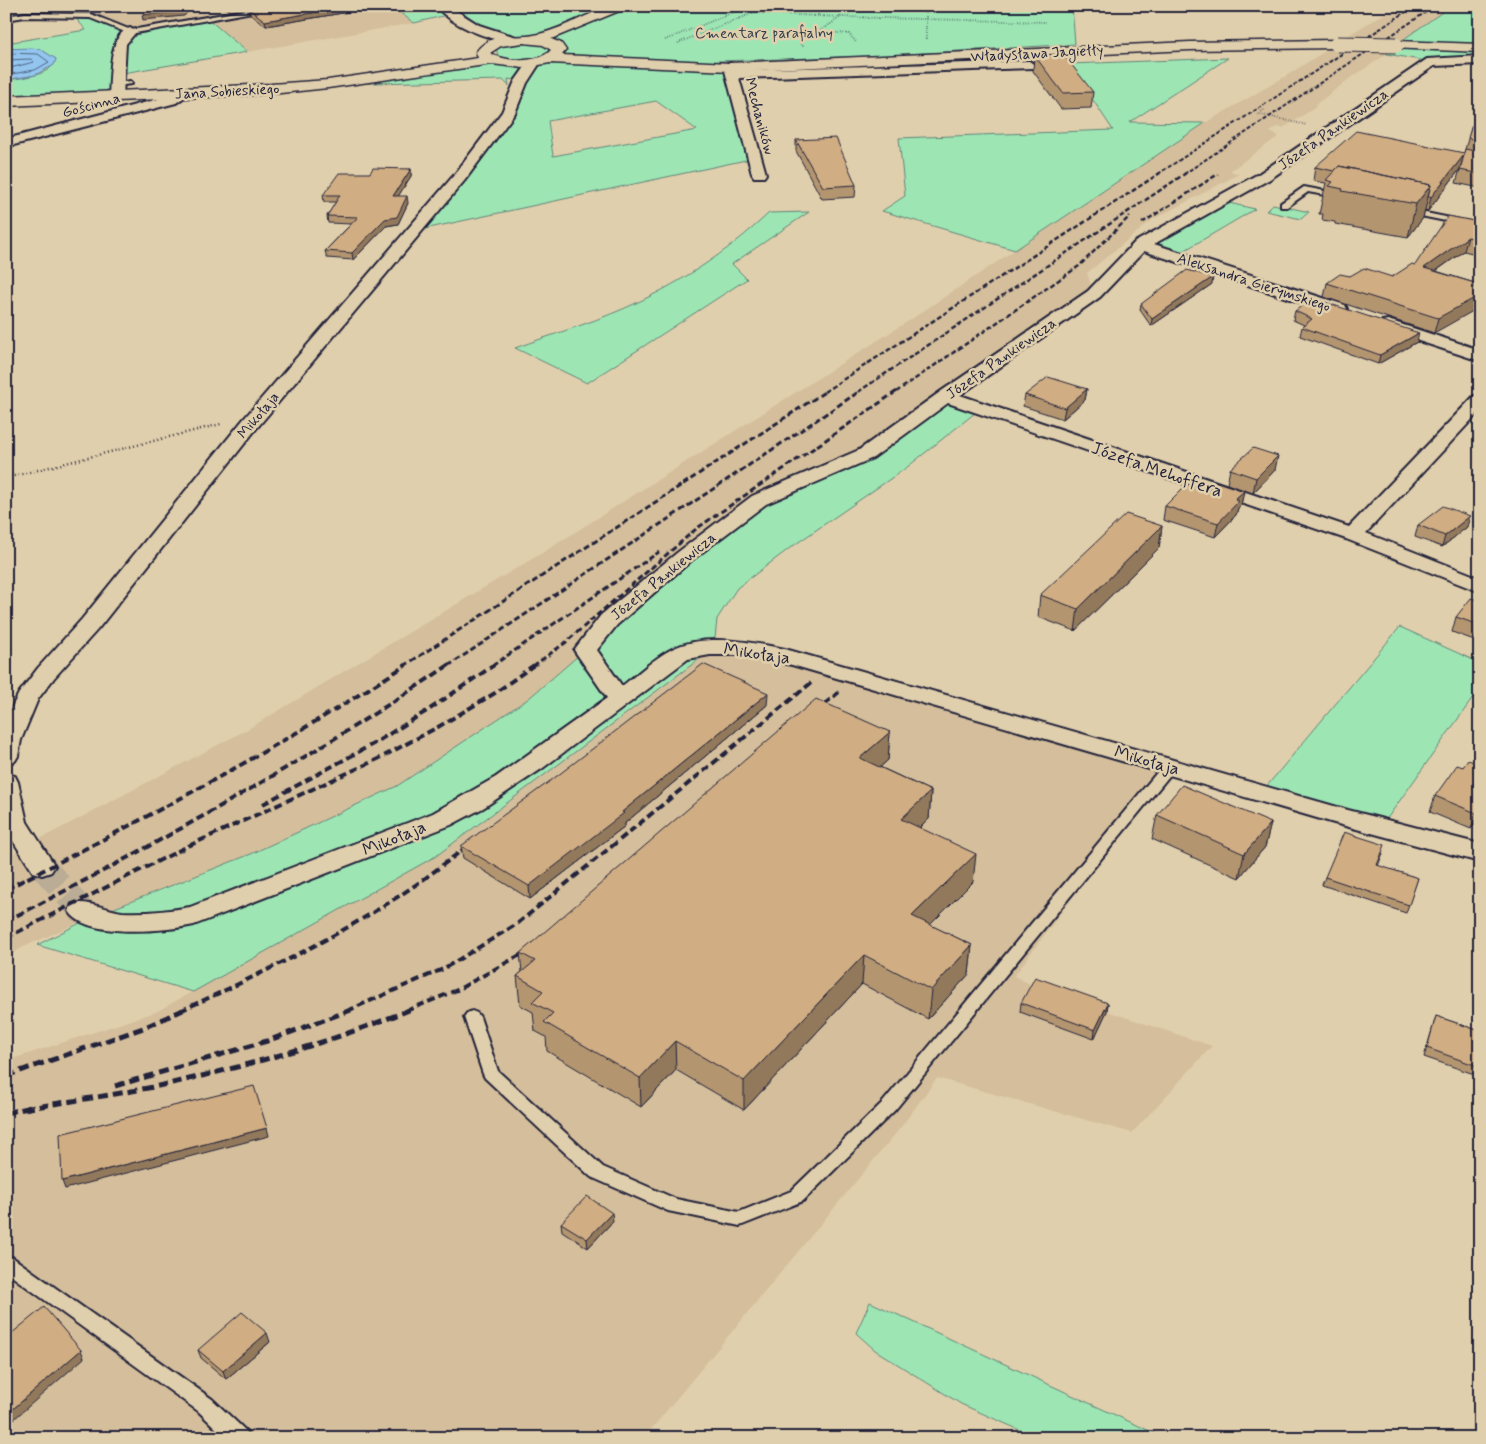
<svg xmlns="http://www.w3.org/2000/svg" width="1486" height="1444" font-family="Mynerve,sans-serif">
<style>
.built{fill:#d4be9b}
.green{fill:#9de6b4;stroke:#608478;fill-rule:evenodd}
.water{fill:#93c5ef;stroke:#6684a7}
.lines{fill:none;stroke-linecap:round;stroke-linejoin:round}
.shore{stroke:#4f6383;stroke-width:1}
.street-tunnel{stroke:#baac95;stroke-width:26;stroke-dasharray:26 12;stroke-linecap:butt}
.lane-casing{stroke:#22223b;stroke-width:4}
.street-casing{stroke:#22223b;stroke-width:4}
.secondary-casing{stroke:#22223b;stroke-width:3}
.path-far1{stroke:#22223b;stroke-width:2;stroke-dasharray:0.5 2;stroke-linecap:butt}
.path{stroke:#22223b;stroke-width:2.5;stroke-dasharray:1 3;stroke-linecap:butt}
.lane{fill:#e0cfac;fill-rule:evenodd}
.street{fill:#e0cfac;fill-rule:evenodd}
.secondary{fill:#e0cfac;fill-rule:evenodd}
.rail-far4{stroke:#22223b;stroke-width:2;stroke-dasharray:4 2;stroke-linecap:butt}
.rail-far3{stroke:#22223b;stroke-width:2.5;stroke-dasharray:5 2.5;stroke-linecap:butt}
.rail-far2{stroke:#22223b;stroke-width:3;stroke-dasharray:6 3;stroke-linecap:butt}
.rail-far1{stroke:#22223b;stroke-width:4;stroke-dasharray:8 4;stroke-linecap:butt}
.rail{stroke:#22223b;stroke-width:5;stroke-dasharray:10 5;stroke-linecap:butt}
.secondary-bridge-casing{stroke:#22223b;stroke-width:17;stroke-linecap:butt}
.secondary-bridge{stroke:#e0cfac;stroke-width:15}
.wall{fill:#b39570;stroke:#22223b}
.shaded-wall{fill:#92795b;stroke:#22223b}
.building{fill:#d0ad82;stroke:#22223b}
.labels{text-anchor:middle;stroke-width:5;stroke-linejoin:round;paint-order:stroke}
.far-park-label{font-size:15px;fill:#343f4d;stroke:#e0cfac}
.far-street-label{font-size:15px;fill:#22223b;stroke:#e0cfac}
.street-label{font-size:18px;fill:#22223b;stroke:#e0cfac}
</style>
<rect width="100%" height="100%" fill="#e0cfac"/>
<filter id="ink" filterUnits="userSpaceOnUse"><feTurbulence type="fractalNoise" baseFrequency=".02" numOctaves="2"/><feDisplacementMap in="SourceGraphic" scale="10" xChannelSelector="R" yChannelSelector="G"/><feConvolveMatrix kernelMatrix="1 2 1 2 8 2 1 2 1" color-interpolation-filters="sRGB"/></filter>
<g filter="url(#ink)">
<path class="built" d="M64,6h327l23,17 -167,29 -40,-34 -77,14 -57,-17z
M1397,6h54l-60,42 -4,6 -38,25 -35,27 2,1 -28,18 -6,3 -5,-1 -7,5 9,4 -49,35 9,3 -87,46 -65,53 7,21 -509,356 -57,49 -131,87 -146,68 -159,63 -69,30 -17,11v-101l242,-128 299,-179 363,-230 295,-197 81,-47 55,-35 11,-8z
M732,647l437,120 -155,209 20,10 73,25 105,35 -80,87 -195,-55 -36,49 -257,311h-638v-377l150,-49 280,-156 278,-208z"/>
<path class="green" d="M391,6h681l3,38 -200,12 -157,5 12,6 25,91 -340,73 90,-112 16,-38 -13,-2 1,7 -6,-6 -175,4 92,-13 78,-16 -3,-9 11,-14 -36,-6 -19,-12 -37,9zM656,101l41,29 -144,26 -5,-35z
M1451,6h29v54l-49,2 -44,-8 4,-6z
M73,15l18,1 39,16 77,-14 40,34 -130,22 -1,22 -110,5v-21c15,-2 46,-4 50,-21l-16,-10h-34v-6l80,-13z
M1228,58l-98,64 75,1 -190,127 -133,-39 23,-15 -6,-58 214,-8 -44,-66z
M1220,201l35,8 -80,47 -34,-11z
M1273,204l36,8 -8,7 -35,-8z
M809,212l-77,52 15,15 -160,104 -72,-35c36,-13 73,-24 108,-39 53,-23 104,-56 146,-96z
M946,396l34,13 -74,59 -116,80 -53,40 -20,31 -3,29 -278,208 -243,136 -156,-47 55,-28 159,-63 146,-68 131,-87 231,-199 107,-46z
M1400,627l80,36v25l-99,139 -120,-34z
M870,1302l295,136h-127l-77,-34 -86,-54 -19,-17z"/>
<path class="water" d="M32,48l8,1 16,10 -2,6 -19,10 -29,5v-31z"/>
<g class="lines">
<path class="shore" d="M6,53l32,1 11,8 -14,8 -29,5
M6,60l25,-1 3,3 -28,7"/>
<path class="street-tunnel" d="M42,866l40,45"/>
<g class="lane-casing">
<path id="lane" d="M270,6h15l-155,28 -40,-16 -65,-1 -19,3v-4l19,-3 66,1 40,16z
M130,81l2,1v2l-16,2 -3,-2z
M1304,187l37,7 4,2 -4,2 -33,-6 -21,15h-6v-4z
M1406,209l74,15v4l-74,-15z
M1169,763l6,4 -1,3 -279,340 -92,91 -63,25 -72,-15 -77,-34 -106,-99 -2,-4 -19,-57 3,-4 5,-2 5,2 3,4 18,54 105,96 73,32 63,13 52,-21 92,-89 281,-338z
M6,1255l6,2 200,142 35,33 2,6h-23l-28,-27 -192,-139z"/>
</g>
<g class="street-casing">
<path id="street" d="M436,6h13l30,19 37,12 2,3 -6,4c-26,-7 -58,-16 -76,-38z
M130,28l6,4 -10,12 -3,52 -7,4 -7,-4c2,-19 -1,-62 21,-68z
M1480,56v8l-46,2 -164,113 -116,65 191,61 2,4 -2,4h-12l-189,-62 -44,46 -140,98 389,132 125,-131 6,-1v16l-114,122 114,45v14l-134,-53 -398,-136 -75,55 -107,46 -74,56 -75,65 -20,25 25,36c16,-12 32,-28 50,-37 32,-16 80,-7 113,0l563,161 132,34v18l-146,-39 -542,-158 -52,-10h-30l-22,4 -145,109 -60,40 -32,17 -257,100c-28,6 -109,14 -125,-14l3,-7c17,-4 33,6 50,8 23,1 46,-1 68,-5l243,-94 63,-36 111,-79 -33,-48 27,-35 77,-63 74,-56 107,-46 81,-58 148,-101 47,-49 125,-69 167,-114z
M534,59l6,4 -13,20 -12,30 -50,67 -209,249 -158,200 -44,49 -16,21 -17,41 -3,16 -3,5 -9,3v-45l13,-26 19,-25 44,-49 160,-198 213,-247 47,-62 13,-31 15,-21z
M1029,61l6,4 -2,3 -294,10 27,96 -2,3h-10l-2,-3 -28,-107 6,-4 4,1 3,6z
M183,89l7,4 -14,10 -170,44v-8l160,-42z
M1388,320l92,30v11l-98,-32 -2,-4 2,-4z
M6,774l9,2 3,6 9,40 28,44 -4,6 -9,3 -9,-3 -27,-42z"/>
</g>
<g class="secondary-casing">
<path id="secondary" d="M607,6h19l-2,3 -73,30 10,4 5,7 -4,5 168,8 460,-21 147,-2 5,1 2,3 -2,3 -5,1 -147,2 -460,21 -159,-7 -21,-1 -27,5 -31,-4 -164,24 -57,6 -265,12v-10l265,-12 57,-4 150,-22 -2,-6c15,-21 37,-13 58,-17 20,-3 54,-20 73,-29zM523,43l20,2 8,5c-13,14 -45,12 -61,3l11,-7z
M1396,41l84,3v8l-89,-4 -2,-3 2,-3z"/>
</g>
<path class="path-far1" d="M926,6v35
M757,13l83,4
M818,15l1,-9
M820,31l21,-14 205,5
M665,40l84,-34
M678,43l93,-37
M803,46l-3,-2 3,-10 17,-3 29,3 8,9
M1264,110l-6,4 49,11"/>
<path class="path" d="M6,478l215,-54"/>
<use href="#lane" class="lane"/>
<use href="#street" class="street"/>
<use href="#secondary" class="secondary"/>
<path class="rail-far4" d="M1158,174l257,-168
M1184,174l251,-168"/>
<path class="rail-far3" d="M1142,223l76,-49
M824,392l336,-219
M858,392l328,-219
M896,392l183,-126 51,-50"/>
<path class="rail-far2" d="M404,666l422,-275
M448,666l412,-275
M492,666l167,-114
M533,666l32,-23 131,-114 201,-138"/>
<path class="rail-far1" d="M815,712l24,-20
M263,804l110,-60 57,-35 64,-44
M6,889c136,-68 272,-141 400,-224
M6,921c153,-77 301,-161 443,-256
M6,938l178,-90 194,-89 60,-32 57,-34 39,-28
M180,1011c77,-35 152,-71 222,-117 25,-16 48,-35 71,-52
M347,1011l96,-42 74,-45 294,-241
M406,1011l51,-21 74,-41"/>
<path class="rail" d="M6,1076l137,-48 40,-18
M115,1086l152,-45 84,-31
M24,1109c52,-9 105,-16 157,-28 77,-18 155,-41 228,-71
M6,1113l25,-6"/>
<g class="secondary-bridge-casing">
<path id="secondary-bridge" d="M1337,44l59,1"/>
</g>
<use href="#secondary-bridge" class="secondary-bridge"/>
</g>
<path class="wall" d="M223,6h35l-29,5z
M266,6h100v3l-100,17 -16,-12 -1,-5z
M1034,55l59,37 -2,16 -30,1 -28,-38z
M1472,125l8,1v62l-24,-5 4,-14 -32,42 -3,-1 -2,8 -15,19 -73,-13v-2l-13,-2 1,-6h-4l7,-31 -13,-2 2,-14 149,-14z
M796,140l60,45 -1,12 -33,2 -26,-48z
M411,169v7l-13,20 10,7 -10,21 -12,2 -33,34 -26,-2 -2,-7 26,-27 -23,-1 -1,-7 9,-14h-12l-1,-7 47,-22z
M1480,206v49l-16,-4 -28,20 42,13 -1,4 -43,45 -110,-36 3,-14 23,-7 42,1 23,-12 59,-44 3,-6z
M1212,284l-61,42 -11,-16 1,-6z
M1295,311l122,31 -39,22 -78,-28 2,-9 2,-2 -11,-5z
M1087,389l-2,11 -22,19 -40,-13 2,-11z
M1230,469l45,1 -22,23 -26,-9z
M1207,490l37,1 -3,14 -3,3 -2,7 -21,22 -52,-17 2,-14z
M1418,525l49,2 -25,20 -27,-10z
M1162,526l-3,22 -84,83 -37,-14 2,-22z
M1480,601v31l-6,8 -22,-8 4,-15z
M767,705l-142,118v3l-95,73 -67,-41 -2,-12z
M890,732l-2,28 -8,7 51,24 -2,28 -9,9 53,54 -43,43 42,20 -3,29 -41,45 -66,-35 -118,126 -68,-40 -35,37 -94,-56 -1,-14 -11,-6 -2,-19 -13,-7 -3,-29 5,-4 -2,-19z
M1480,764v52l-9,13 -41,-17 5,-16 28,-29z
M1157,815l114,8 -6,24 -26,31 -87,-39z
M1383,853l-5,13 40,12 -12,35 -84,-28 3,-8z
M1021,1003h87l-1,8 -13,28 -74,-27z
M1436,1016l44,15v45l-56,-19z
M613,1221l-25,27 -26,-17 -1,-8z
M270,1342l-44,37 -25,-21 -3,-8z"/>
<path class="shaded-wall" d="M188,6h6l-10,10 -41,4 -1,-5z
M228,6h30l-29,5z
M351,6h15v3l-100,17 -1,-5z
M1464,155l-4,14 -32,42 3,-14z
M411,169v7l-17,27 -1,-7z
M1431,185l-8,33 -15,19 8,-33z
M407,196l1,7 -10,21 -12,2 -33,34 -1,-7z
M1468,237l-4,14 -44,31 4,-14z
M1213,277l-1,7 -61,42 1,-7z
M1478,284l-3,13 5,-2v12l-46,26 4,-15z
M1419,333l-2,9 -39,22 2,-9z
M1087,389l-2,11 -22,19 2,-11z
M1278,456l-3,14 -22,23 3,-15z
M1244,491l-3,14 -3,3 -2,7 -21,22 3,-14 17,-24z
M1470,516l-3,11 -25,20 3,-11z
M1162,526l-3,22 -84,83 3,-22z
M1480,624v8l-6,8 5,-15z
M768,693l-1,12 -142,118v3l-95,73 -1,-13 93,-74z
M890,732l-2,28 -29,26 1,-28z
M931,791l-2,28 -30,29 2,-29z
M1480,808v8l-9,13 5,-16z
M1271,823l-6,24 -26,31 5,-24z
M976,854l-3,28 -63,63 2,-29z
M972,945l-3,29 -41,45 3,-29z
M864,955l-2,29 -118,126v-29z
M1108,1003l-1,8 -13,28 1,-9z
M675,1041l1,29 -35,37 -1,-29z
M267,1128l2,8 -204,53 -3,-8z
M612,1213l1,8 -25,27 -1,-9z
M267,1333l3,9 -44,37 -3,-8z
M81,1350l3,8 -78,68v-11z"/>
<path class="building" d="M151,6h37l-5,5 -41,4z
M266,6h85l-86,15 -16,-12z
M1063,54l30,38 -30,1 -29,-38z
M1472,125l8,1v15l-12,-3z
M1356,131l108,22 1,-4 15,3v22l-20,-4 4,-15 -33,42h-3l3,-12 -92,-19 -5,5 -19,-4z
M836,138l20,47 -33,2 -27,-47z
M1339,166l92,19 -15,19 -74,-13 1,-2 -14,-3 4,-4 -7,-2z
M373,168l38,1 -18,27h14l-10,21 -12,2 -33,34 -27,-2 33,-34 -31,-1 13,-21h-17l16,-22h31z
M1476,214l4,1v25l-12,-3 -44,31 54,16 -4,3 6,2v6l-42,23 -111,-35 13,-9 10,2 14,-8 28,9 20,-13 3,1 33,-49 26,5z
M1187,270l26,7 -61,42 -11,-15z
M1312,298l107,35 -39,22 -78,-28 10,-8 -17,-8z
M1048,377l39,12 -22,19 -40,-13z
M1253,448l25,8 -22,22 -26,-9z
M1217,482l27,9 -9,8 4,2 -21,22 -53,-17 22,-22 20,6z
M1443,506l27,10 -25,20 -27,-11z
M1126,514l36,12 -84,83 -38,-14z
M1471,598l9,3v23l-1,1 -23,-8z
M703,664l65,29 -146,119 2,1 -95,73 -68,-40 96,-70z
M816,699l74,33 -30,26 71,33 -30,28 75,35 -64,62 60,29 -41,45 -67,-35 -120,126 -69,-40 -35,37 -96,-56 9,-9 -21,-11 11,-11 -26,-15 18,-15 -15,-8z
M1468,760l12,4v44l-4,5 -41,-17 22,-31 6,2z
M1182,785l89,38 -27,31 -87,-39z
M1344,832l41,13 -8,20 41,13 -9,27 -84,-28z
M1035,977l73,26 -13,27 -74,-27z
M1436,1016l44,15v36l-53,-19z
M254,1086l13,42 -205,53 -2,-47z
M587,1196l25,17 -25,26 -26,-16z
M44,1307l37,43 -75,65v-77z
M242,1312l25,21 -44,38 -25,-21z
M193,1433l6,5h-10z"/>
</g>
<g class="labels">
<g class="far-park-label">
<text x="764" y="38">Cmentarz parafialny</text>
</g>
<g class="far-street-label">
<text transform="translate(1037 53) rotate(-3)" y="5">Władysława Jagiełły</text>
<text transform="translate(227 91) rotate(-3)" y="5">Jana Sobieskiego</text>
<text transform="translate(91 105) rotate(-15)" y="5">Gościnna</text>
<text transform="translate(760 116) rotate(75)" y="5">Mechaników</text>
<text transform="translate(1333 129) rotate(-35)" y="5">Józefa Pankiewicza</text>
<text transform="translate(1254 282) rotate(18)" y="5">Aleksandra Gierymskiego</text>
<text transform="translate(1001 358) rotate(-35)" y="5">Józefa Pankiewicza</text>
<text transform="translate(258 415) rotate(-50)" y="5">Mikołaja</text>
<text transform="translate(663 576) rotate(-39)" y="5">Józefa Pankiewicza</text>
</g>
<g class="street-label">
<text transform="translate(1157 469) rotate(19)" y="6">Józefa Mehoffera</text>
<text transform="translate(757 653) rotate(8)" y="6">Mikołaja</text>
<text transform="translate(1147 760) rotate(16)" y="6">Mikołaja</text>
<text transform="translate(394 838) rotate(-22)" y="6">Mikołaja</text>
</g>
</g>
<rect width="1486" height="1444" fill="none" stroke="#e0cfac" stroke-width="25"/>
<rect x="12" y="12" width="1461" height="1419" fill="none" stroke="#22223b" stroke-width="2" filter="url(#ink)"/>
</svg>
